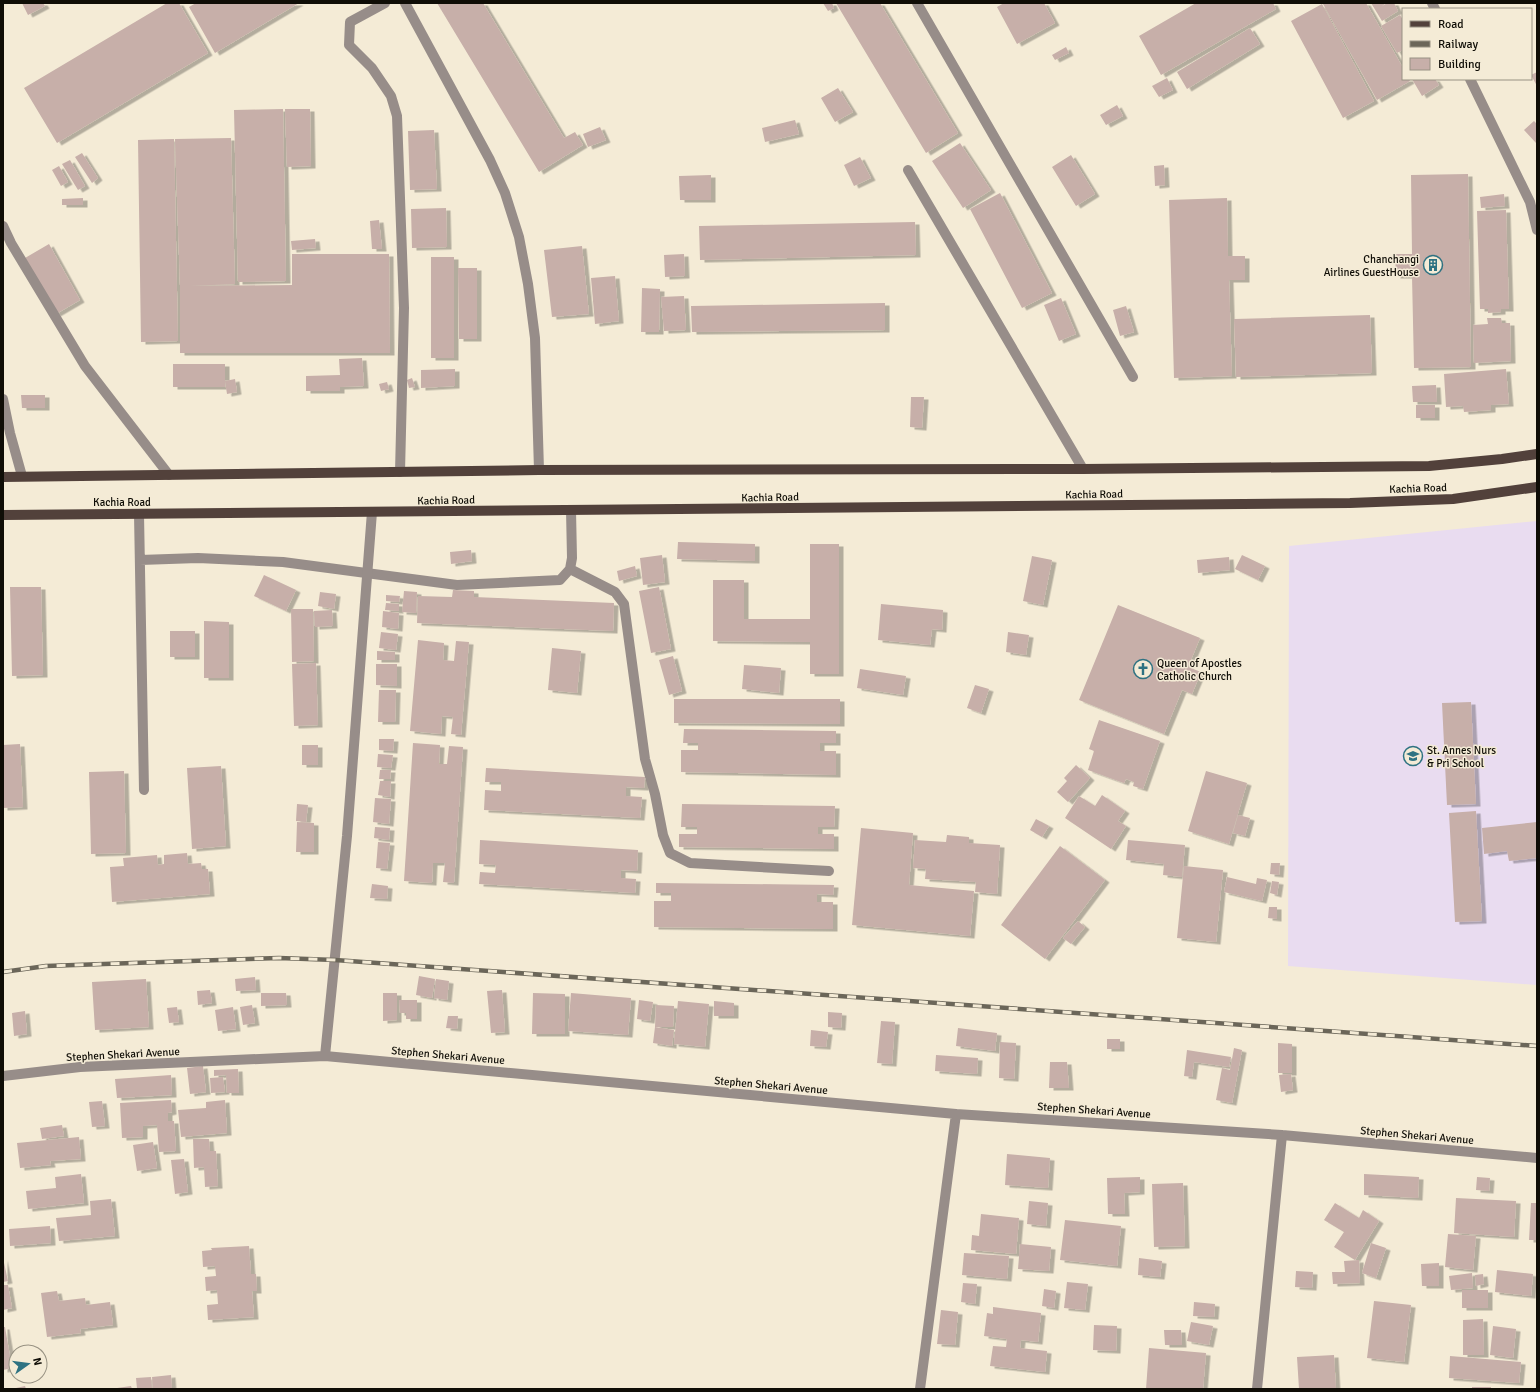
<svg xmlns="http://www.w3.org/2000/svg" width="1540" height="1392" font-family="Signika,sans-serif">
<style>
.education{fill:#e9dcf0}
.building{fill:#c7afa9;filter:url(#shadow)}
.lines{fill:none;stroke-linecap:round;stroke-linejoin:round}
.lane{stroke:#978d89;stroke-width:10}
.street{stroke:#978d89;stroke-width:10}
.primary{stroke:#52413b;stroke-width:10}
.rail-casing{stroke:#6b6659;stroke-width:4.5}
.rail{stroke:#f4ebd6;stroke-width:3;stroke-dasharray:9;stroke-linecap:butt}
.labels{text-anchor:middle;stroke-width:3;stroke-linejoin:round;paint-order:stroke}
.poi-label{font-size:11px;fill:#0f0d06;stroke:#f4ebd6;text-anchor:start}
.street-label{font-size:11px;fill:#0f0d06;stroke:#f4ebd6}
</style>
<defs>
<filter id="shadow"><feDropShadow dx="4.5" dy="2.5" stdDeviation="0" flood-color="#0004"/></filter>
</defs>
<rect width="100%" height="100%" fill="#f4ebd6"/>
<path class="education" d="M1537,521v464l-249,-19 1,-420z"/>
<path class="building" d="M22,3h21l2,3 -17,9z
M167,3h12l29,50 -151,90 -33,-55z
M196,3h103l-84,50 -26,-46z
M437,3h46l81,135 11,-6 8,13 -44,27z
M823,3h9l2,5 -6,3z
M836,3h44l78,130 -32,20z
M1004,3h40l11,20 -38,21 -20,-37z
M1196,3h77l3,6 -115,66 -22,-39z
M1325,3h41l37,65v11h6l1,2 -33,19 -54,-96z
M1371,3h15l-5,4 6,-4h7l4,8 -16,10z
M1322,4l52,97 -31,17 -52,-97z
M1400,15l3,5v30l-6,3 -16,-27z
M1250,28l10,16 -73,45 -10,-17z
M1066,47l3,6 -14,7 -3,-5z
M1537,72v14l-6,-11z
M1167,78l6,12 -14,7 -7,-11z
M1412,79h23l4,6 -17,11z
M838,88l15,24 -18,10 -14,-24z
M1117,105l6,11 -17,9 -6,-10z
M283,109l3,172 -48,1 -4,-172z
M285,109h25l1,57 -24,1z
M795,120l4,14 -34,8 -3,-14z
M1534,121l3,3 -1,19 -12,-13z
M600,127l6,13 -18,7 -5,-13z
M434,130l3,59 -27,1 -2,-59z
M231,138l4,146 -45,2 102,-1v-31h97l1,99h-210v-68l-5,-146z
M174,139l4,202 -37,1 -3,-202z
M960,143l31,47 -28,18 -31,-47z
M82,153l16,25 -6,5 -17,-26z
M1071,155l24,39 -19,12 -24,-39z
M860,157l11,21 -17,8 -10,-21z
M70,160l15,26 -7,4 -16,-26z
M1164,165l1,20 -10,1 -1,-20z
M59,166l9,16 -7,4 -9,-16z
M1468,174l3,193 -57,1 -2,-92h-16l-1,-22h17l-1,-79z
M711,175v25h-31l-1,-24z
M1000,193l52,100 -30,15 -52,-99z
M1504,194l1,12 -24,2 -1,-11z
M83,198v7h-21v-6z
M1227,198l1,58h17v24h-16l3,96 -58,2 -5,-178z
M446,208l1,39 -35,1 -1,-39z
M1506,210l3,99h-8v3l-13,1v-4h-8l-3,-98z
M379,220l3,29h-10l-2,-28z
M915,222l1,33 -216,5 -1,-34z
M315,239l1,9 -24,2 -1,-9z
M49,244l31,56 -24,14 -31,-56z
M582,246l7,68 -37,3 -8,-67z
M684,254l1,22 -20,1 -1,-22z
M431,257h23v101h-23z
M458,268h19v71h-18z
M615,276l4,45 -24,3 -4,-46z
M642,288l18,1 -1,43h-18z
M684,296l2,34 -22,1 -3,-34z
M1061,298l15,36 -17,7 -15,-36z
M885,303v27l-193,2 -1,-26z
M1126,306l8,26 -14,4 -7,-26z
M1370,315l2,58 -136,4 -2,-58z
M1487,318h14l1,5h8l1,38 -37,2 -1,-38 15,-1z
M362,358l2,28 -24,1v-7v11h-34v-15l34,-1 -1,-16z
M173,364h52v23h-52z
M455,369v17l-34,2v-18z
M1506,369l3,35 -18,1v5l-27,2 -1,-6 -17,1 -2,-33z
M412,378l3,9 -6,1 -2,-8z
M235,379l2,13 -10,2 -2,-13z
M387,382l2,7 -8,2 -2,-7z
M1436,385l1,17h-24l-1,-16z
M21,395h24v13h-23z
M911,397h13l-2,31 -12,-1z
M1416,405h19v13h-19z
M678,542l77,2v17l-78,-2z
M810,544h29v130h-29v-32l-97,-1v-61h31v39h66z
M471,550l1,11 -21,3 -1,-12z
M662,555l3,27 -22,3 -3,-27z
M1242,555l23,11 -7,14 -23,-11z
M1032,556l20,4 -9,45 -20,-4z
M1229,557l1,13 -32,3 -1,-13z
M635,566l2,10 -18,5 -2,-10z
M264,575l32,15 -10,21 -32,-15z
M10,587h31l2,88 -31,1z
M659,587l12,62 -20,4 -12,-62z
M453,590l21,1v6l140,6 -1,28 -196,-8 1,-27 34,1z
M404,591l13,1 -1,21 -14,-1z
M320,592l16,2 -2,15 -16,-3z
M386,595l14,1 -1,6 -13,-1z
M386,603l13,1v7l-14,-1z
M881,604l62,6 -1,20 -10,-1 -2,16 -52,-5z
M1118,605l82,33 -12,29 13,5 -9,22 -10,-4 -18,44 -85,-34z
M291,609h22l1,52 -22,1z
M332,610l1,16 -18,1 -1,-16z
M383,611l16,2 -1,16 -16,-2z
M204,621l25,1v56h-25z
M170,631h25v26h-25z
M381,632l17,2 -2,16 -17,-2z
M1008,632l21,3 -3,20 -20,-3z
M418,640l26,3 -1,17 11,1 2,-20 13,1 -8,93 -10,-1 2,-17 -11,-1 -1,18 -31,-3z
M552,648l29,3 -4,42 -29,-3z
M377,651l18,1v8h-18z
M673,656l9,35 -13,4 -10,-35z
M316,663l2,62 -24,1 -2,-62z
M376,664h21v22l-21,-1z
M744,665l37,3 -2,25 -37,-4z
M860,669l46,7 -3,19 -46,-7z
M975,685l14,4 -8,24 -14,-5z
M379,690h17l-1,32h-17z
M674,699h166v25l-166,-1z
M1471,702l5,102 -29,1 -5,-102z
M1099,720l61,21 -17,48 -10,-3 1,-4 -8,-3 -2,4 -36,-13 6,-19 -5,-2z
M684,729l152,2v12h-16v8h16v24l-155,-3v-22h17v-7h-15z
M379,739h15l-1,12 -14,-1z
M413,743l27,2 -1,19h8l2,-18 14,1 -9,136 -11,-1 2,-19h-12l-1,20 -28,-2z
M20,744l3,63 -20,1v-63z
M302,745h16v20h-16z
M378,754l15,1 -2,13 -14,-1z
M1076,765l14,13 -22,24 -11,-10 10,-11 -3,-3z
M221,766l5,80 -34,3 -5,-81z
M486,768l159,9 -1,11 -18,-1v9l16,1 -2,21 -156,-8 1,-20 16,1v-9h-16z
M380,770h11l-1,9h-11z
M124,771l2,82 -35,1 -2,-82z
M1206,771l41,12 -18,61 -41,-13z
M380,781h11l-1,16 -12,-2z
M1102,795l23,16 -7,10 8,5 -15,23 -46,-31 14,-22 16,10z
M375,798l16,1 -2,25 -16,-2z
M297,804l11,1 -2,17 -10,-1z
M682,804l153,2 -1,21h-16v7h16v15l-155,-2v-13h18v-7h-16z
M1476,811l6,110 -27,1 -6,-109z
M1238,815l12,3 -5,18 -12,-3z
M1036,819l13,7 -7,11 -12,-7z
M297,822l17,1v29h-18z
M1537,822v36l-28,3 -2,-10 -23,3 -2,-26z
M375,827l15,1 -1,12 -15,-2z
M861,828l52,5 -4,52 65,6 -4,45 -118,-11z
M947,835l22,2v6l31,2 -3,49 -22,-2 1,-10 -51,-3 1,-10 -13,-1 2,-28 31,2z
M480,840l158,10 -1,21 -16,-1v8l15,1 -1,14 -156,-9 1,-12 15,1 1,-8 -17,-1z
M1128,840l57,5 -3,32 -19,-2 1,-11 -38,-4z
M378,842l12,1 -3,26 -11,-1z
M1060,846l45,34 -60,79 -44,-34z
M187,853l1,11 13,-1 1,6h6l2,25 -98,8 -2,-35 14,-1 -1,-8 34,-3 1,10 6,-1v-9z
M1271,863h9l-1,12 -9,-1z
M1184,866l39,4 -7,72 -39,-4z
M1227,877l29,7 1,-6 10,2 -5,21 -38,-9z
M1272,881l7,1 -2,13 -7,-2z
M656,883l178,2 -1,10 -16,-1v8h16v27l-179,-2v-26h17v-8h-15z
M372,884l16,2 -1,13 -17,-1z
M1269,907h8v12l-9,-1z
M1078,921l7,6 -14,17 -8,-6z
M419,976l16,3 -3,19 -16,-3z
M255,977l1,13 -20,1 -1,-12z
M146,979l3,48 -54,3 -3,-48z
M436,979l13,2 -2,19 -13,-2z
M210,990l2,13 -14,2 -1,-14z
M502,990l3,42 -14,1 -4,-42z
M261,993h25l1,12 -26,1z
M383,993h14v27l-14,1z
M533,993l32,1v40h-33z
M571,993l60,5 -3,37 -60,-4z
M399,1000h18v19h-11v-6h-6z
M639,1000l14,2 -3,19 -13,-2z
M678,1001l31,3 -4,43 -31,-3z
M714,1001l20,2v13h-20z
M252,1005l3,18 -12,2 -3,-18z
M656,1005l18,1 -1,21h-18z
M177,1007l2,15 -10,1 -2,-15z
M233,1007l3,22 -18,2 -3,-21z
M25,1011l2,23 -13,2 -2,-23z
M828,1012l14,1 -1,15 -13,-1z
M448,1016h10l-1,13 -11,-1z
M881,1021l14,1 -3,42 -15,-1z
M655,1027l19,3 -2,16 -19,-3z
M958,1028l39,5 -2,18 -39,-5z
M811,1030l17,2 -2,15 -16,-1z
M1107,1039h13v10h-13z
M1000,1042l16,1 -2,36 -15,-1z
M1278,1043l14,1v29h-14z
M1234,1048l8,2 -10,53 -16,-3 6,-32 8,2z
M1187,1050l44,7 -2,10 -35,-5 -2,15 -8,-1z
M936,1055l42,3 -1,16 -42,-3z
M1050,1062h17l2,26h-20z
M203,1066l3,26 -16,2 -3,-26z
M238,1069l1,24h-12l-1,-18 -12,1v-6z
M1291,1074l2,16 -12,2 -2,-17z
M171,1075l1,20 -55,3 -2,-19z
M223,1077l2,15 -14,1 -1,-15z
M171,1100l1,12 -4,1v8h6l2,30 -17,1 -2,-27 -14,1v11l-21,1 -2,-35z
M225,1100l2,33 -46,4 -3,-27 28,-2v-6z
M102,1101l3,25 -13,1 -3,-25z
M62,1125l2,11 -22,3 -2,-11z
M79,1137l2,22 -31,2 1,4 -31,3 -3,-25z
M193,1139h16l1,12h6l2,35 -13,1 -1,-20 -10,1z
M153,1142l4,26 -20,3 -4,-26z
M1007,1154l43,4 -2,30 -43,-3z
M184,1159l4,33 -13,2 -4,-34z
M81,1174l3,29 -56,6 -2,-18 30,-3 -1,-11z
M1364,1174l55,3 -1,21 -54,-3z
M1140,1177v15l-16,1 1,21h-17l-1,-36z
M1477,1177l13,1 -1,13 -13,-1z
M1183,1183l2,63 -31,1 -2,-63z
M1456,1198l60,3 -2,36 -60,-4z
M111,1199l4,37 -56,5 -3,-23 35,-3 -1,-14z
M1029,1201l19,2 -2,23 -19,-2z
M1335,1203l24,15 4,-8 16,11 -24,39 -21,-13 10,-15 -20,-12z
M1531,1203h6v37h-8z
M981,1214l38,4 -3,36 -45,-4 1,-15 7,1z
M1065,1220l56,6 -4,40 -57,-6z
M50,1226l1,17 -41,3 -1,-17z
M1448,1234l28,2 -3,34 -28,-3z
M1371,1243l15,5 -10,30 -14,-5z
M1020,1244l31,3 -2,24 -31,-2z
M249,1246l2,28h5l1,17h-5l2,26 -46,3 -1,-15 11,-1 -1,-14 -11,1 -1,-14 11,-1 -1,-10 -12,1 -1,-16 10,-1 -1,-2z
M964,1253l45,3 -2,23 -45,-4z
M3,1258l5,23 -5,1z
M1139,1258l23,3 -2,16 -22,-2z
M1359,1260l1,23 -27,1 -1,-12h13l-1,-11z
M1439,1263v23h-17l-1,-22z
M1497,1270l36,4 -2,22 -36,-4z
M1296,1271l17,1 -1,16 -17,-1z
M1472,1273l1,15 -22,2 -2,-14z
M1483,1274l1,10 -8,2 -1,-11z
M1067,1282l21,2 -3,26 -21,-2z
M963,1283l14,1 -2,20 -14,-2z
M3,1285h5l4,23 -9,2z
M1044,1289l12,2 -2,17 -12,-2z
M1462,1290h26v18h-26z
M57,1291l2,10 26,-3 1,7 24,-3 3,23 -33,4 1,4 -34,4 -6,-44z
M1374,1301l37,4 -7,57 -37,-4z
M1194,1302l21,2 -1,13 -21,-1z
M993,1307l48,6 -3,29 -17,-2 -1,8 27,3 -2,21 -55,-6 3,-20 13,1 1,-8 -23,-3 3,-23 6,1z
M941,1310l17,2 -3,33 -18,-1z
M1483,1319l1,36h-21v-35z
M1191,1322l22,4 -4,19 -22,-4z
M1094,1325l23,1 -1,25 -23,-1z
M1493,1326l23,3 -3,29 -23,-3z
M3,1327h2l7,41 -9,2z
M1164,1330h17l1,15h-17z
M1149,1348l57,5 -3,36h-57z
M1334,1355l2,34h-37l-2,-32z
M1450,1356l71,6 -2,21 -70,-5z
M171,1375l1,14h-19l-1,-12z
M151,1377l1,12h-15l-1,-11z
M25,1386l1,3h-10v-1z
M131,1386l1,3h-15v-1z
M1472,1387h19v2h-19z"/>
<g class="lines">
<path class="lane" d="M385,3l-35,19 -1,23 23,23 19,28 6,20 7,192 -4,164
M3,226l8,17 74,123 84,109
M3,399l7,34 12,43
M139,514l5,276
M140,560l58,-2 85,4 174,23 103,-5 10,-11 2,-11 -1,-48
M570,569l45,23 9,12 21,155 10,35 8,41 7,18 20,10 139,8"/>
<path class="street" d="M405,3l85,157 15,33 14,44 9,47 7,54 4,132
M917,3l216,374
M1432,3l3,6
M1470,79l60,123 7,28
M908,170l175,299
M325,1056l22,-220 25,-324
M3,1076l77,-9 245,-11 631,58 326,21 255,23
M920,1389l36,-275
M1257,1389l25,-254"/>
<path class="primary" d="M3,477l536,-7 544,-1 346,-3 73,-7 35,-5
M3,515l1347,-12 103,-4 84,-12"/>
<g class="rail-casing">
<path id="rail" d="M3,972l43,-6 233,-8 56,2 1202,86"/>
</g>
<use href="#rail" class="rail"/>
</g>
<defs>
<g id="building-ring" transform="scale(1)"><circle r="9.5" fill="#f4ebd6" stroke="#2e7282" stroke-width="1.5"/><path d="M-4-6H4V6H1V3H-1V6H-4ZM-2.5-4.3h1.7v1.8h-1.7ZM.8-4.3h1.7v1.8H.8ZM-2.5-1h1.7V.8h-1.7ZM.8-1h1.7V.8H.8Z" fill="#2e7282"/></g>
<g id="church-ring" transform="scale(1)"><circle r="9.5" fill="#f4ebd6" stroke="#2e7282" stroke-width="1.5"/><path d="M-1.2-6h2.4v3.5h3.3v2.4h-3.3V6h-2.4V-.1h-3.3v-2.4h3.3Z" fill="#2e7282"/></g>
<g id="school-ring" transform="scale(1)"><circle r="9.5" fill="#f4ebd6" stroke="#2e7282" stroke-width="1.5"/><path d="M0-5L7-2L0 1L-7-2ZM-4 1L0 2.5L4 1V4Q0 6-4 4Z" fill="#2e7282"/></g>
</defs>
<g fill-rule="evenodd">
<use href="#building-ring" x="1433" y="265"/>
<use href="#church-ring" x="1143" y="669"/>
<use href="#school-ring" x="1413" y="756"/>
</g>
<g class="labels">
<g class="poi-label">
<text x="1419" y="263" text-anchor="end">Chanchangi<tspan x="1419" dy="13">Airlines GuestHouse</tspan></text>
<text x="1157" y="667">Queen of Apostles<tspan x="1157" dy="13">Catholic Church</tspan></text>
<text x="1427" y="754">St. Annes Nurs<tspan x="1427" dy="13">&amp; Pri School</tspan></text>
</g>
<g class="street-label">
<text transform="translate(1418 488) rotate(-2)" y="4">Kachia Road</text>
<text transform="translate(1094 494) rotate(-1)" y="4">Kachia Road</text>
<text transform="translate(770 497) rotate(-1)" y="4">Kachia Road</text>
<text transform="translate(446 500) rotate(-1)" y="4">Kachia Road</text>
<text x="122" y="506">Kachia Road</text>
<text transform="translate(123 1054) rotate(-3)" y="4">Stephen Shekari Avenue</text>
<text transform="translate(448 1055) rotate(5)" y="4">Stephen Shekari Avenue</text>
<text transform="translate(771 1085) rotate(5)" y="4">Stephen Shekari Avenue</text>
<text transform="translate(1094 1110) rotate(4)" y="4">Stephen Shekari Avenue</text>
<text transform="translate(1417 1135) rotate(5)" y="4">Stephen Shekari Avenue</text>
</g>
</g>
<rect width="1540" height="1392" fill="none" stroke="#0f0d06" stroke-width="8"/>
<rect x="1402" y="8" width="130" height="72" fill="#f4ebd6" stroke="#989283"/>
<rect x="1410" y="21" width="20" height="6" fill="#52413b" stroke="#989283"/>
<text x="1438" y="28" font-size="12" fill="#0f0d06">Road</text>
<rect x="1410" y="41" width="20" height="6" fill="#6b6659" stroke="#989283"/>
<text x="1438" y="48" font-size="12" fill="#0f0d06">Railway</text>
<rect x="1410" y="58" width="20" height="12" fill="#c7afa9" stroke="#989283"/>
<text x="1438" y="68" font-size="12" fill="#0f0d06">Building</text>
<g transform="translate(28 1364) rotate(76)"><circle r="19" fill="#f4ebd6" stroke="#989283"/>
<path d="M0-3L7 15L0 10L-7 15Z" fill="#2e7282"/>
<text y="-6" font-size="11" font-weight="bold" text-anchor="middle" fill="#0f0d06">N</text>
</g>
</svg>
